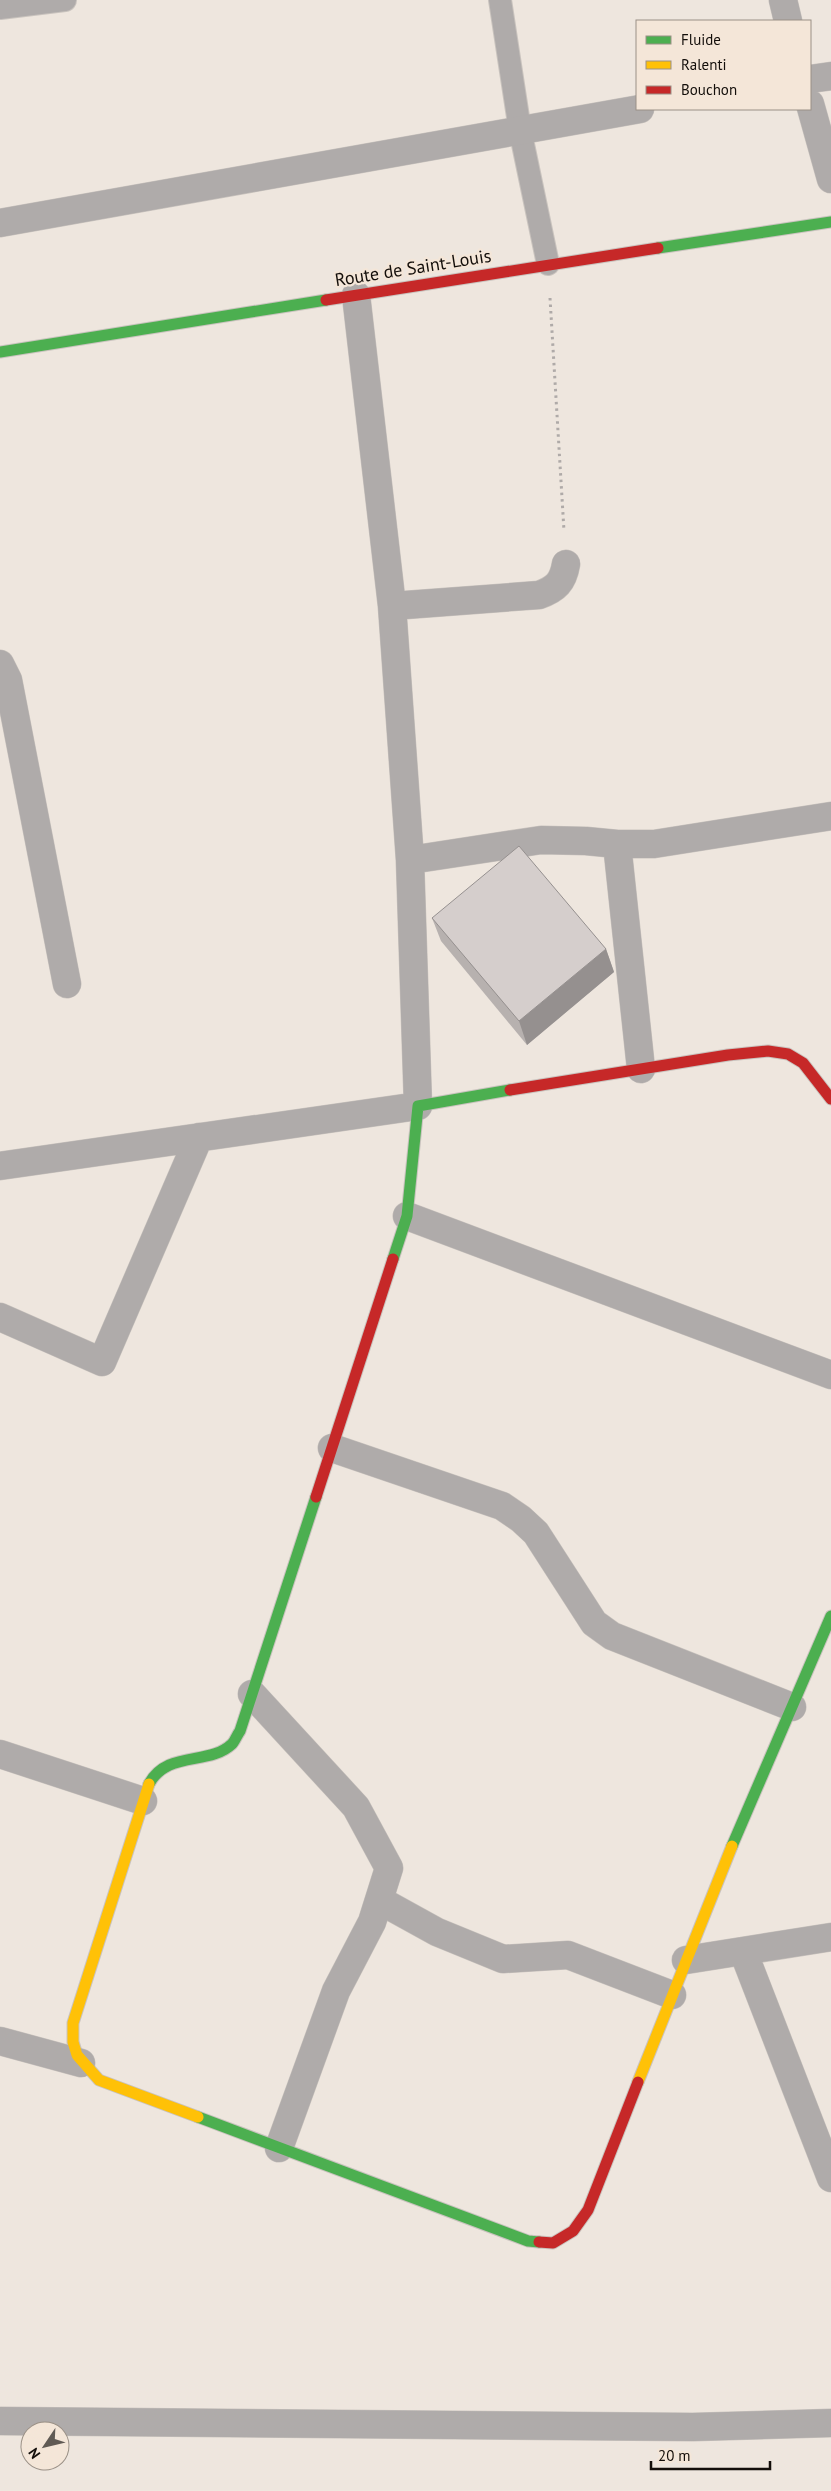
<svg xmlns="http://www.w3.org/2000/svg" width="831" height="2491" font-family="'PT Sans',sans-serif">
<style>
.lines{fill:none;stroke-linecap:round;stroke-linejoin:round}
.lane-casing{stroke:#c9c3be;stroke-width:24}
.street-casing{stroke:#c9c3be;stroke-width:29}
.fast-casing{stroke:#c9c3be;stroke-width:13}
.slow-casing{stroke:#c9c3be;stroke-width:13}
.jam-casing{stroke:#c9c3be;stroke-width:13}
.path{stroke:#afaaa8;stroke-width:3;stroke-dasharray:2.5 4;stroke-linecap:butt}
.lane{stroke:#afabaa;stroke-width:22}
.street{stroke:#afabaa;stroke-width:28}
.fast{stroke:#4caf50;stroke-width:11}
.slow{stroke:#ffc107;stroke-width:11}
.jam{stroke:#c62828;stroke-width:11}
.wall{fill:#b7b1af}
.shaded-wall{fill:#95908f}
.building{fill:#d5cecc;stroke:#95908f}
.labels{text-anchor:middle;stroke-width:4.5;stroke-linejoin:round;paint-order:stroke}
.street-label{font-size:18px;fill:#130e0a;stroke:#f4e6d8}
</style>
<rect width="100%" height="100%" fill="#eee6de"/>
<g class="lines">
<g class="lane-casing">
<path id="lane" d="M500,0l20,130 28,134
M0,8l65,-8"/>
</g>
<g class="street-casing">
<path id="street" d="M783,0l5,21
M810,79l21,-3
M810,104l21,75
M0,223l640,-114
M392,606l147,-11c17,-6 24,-13 27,-31
M0,664l8,16 59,304
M617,844l24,225
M410,860l131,-20 45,1 31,3h37l177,-28
M0,1166l418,-60 -8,-246 -18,-254 -36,-311
M407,1216l424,159
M0,1317l102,45 97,-225
M332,1448l170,58 19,13 15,14 58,90 18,13 180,71
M252,1694l104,113 33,61 -17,54 -36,69 -57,157
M0,1754l143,47
M379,1900l58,32 66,27 65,-4 104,40
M743,1951l88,227
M686,1960l145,-23
M0,2041l81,22
M0,2421l693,6 138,-4"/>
</g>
<g class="fast-casing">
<path id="fast" d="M658,248l173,-26
M0,352l326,-52
M393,1259l14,-43 11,-110 92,-16
M149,1784c18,-34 60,-18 83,-40 3,-3 5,-9 8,-13l76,-234
M732,1846l99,-230
M198,2117l330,124 11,1"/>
</g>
<g class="slow-casing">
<path id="slow" d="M149,1784l-76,239v19l4,13 22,25 99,37
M638,2082l94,-236"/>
</g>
<g class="jam-casing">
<path id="jam" d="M326,300l332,-52
M510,1090l218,-35 40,-4 20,3 15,9 28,36
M316,1497l77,-238
M539,2242l14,1 20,-12 15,-21 50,-128"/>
</g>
<path class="path" d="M550,298l14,233"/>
<use href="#lane" class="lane"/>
<use href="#street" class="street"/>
<use href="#fast" class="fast"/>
<use href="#slow" class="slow"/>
<use href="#jam" class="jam"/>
</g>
<path class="wall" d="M432,918l174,31 8,23 -87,73 -86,-104z"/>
<path class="shaded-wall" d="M606,949l8,23 -87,73 -8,-24z"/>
<path class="building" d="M519,846l87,103 -87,72 -87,-103z"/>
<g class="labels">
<g class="street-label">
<text transform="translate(413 268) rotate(-9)" y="6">Route de Saint-Louis</text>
</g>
</g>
<rect x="636" y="20" width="175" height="90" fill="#f4e6d8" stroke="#9a9086"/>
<rect x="646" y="36" width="25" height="8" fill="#4caf50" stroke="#9a9086"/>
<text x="681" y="45" font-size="15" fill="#130e0a">Fluide</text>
<rect x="646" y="61" width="25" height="8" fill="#ffc107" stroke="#9a9086"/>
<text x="681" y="70" font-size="15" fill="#130e0a">Ralenti</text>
<rect x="646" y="86" width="25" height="8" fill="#c62828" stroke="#9a9086"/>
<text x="681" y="95" font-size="15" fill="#130e0a">Bouchon</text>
<g transform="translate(45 2446) rotate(235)"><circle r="24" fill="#f4e6d8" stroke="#9a9086"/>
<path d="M0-4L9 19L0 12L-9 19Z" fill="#605a54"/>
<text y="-8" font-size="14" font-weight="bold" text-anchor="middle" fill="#130e0a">N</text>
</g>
<path d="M651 2461v8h119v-8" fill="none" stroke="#130e0a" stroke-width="2.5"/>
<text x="658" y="2461" font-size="15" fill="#130e0a" stroke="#f4e6d8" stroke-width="4" paint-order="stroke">20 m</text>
</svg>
